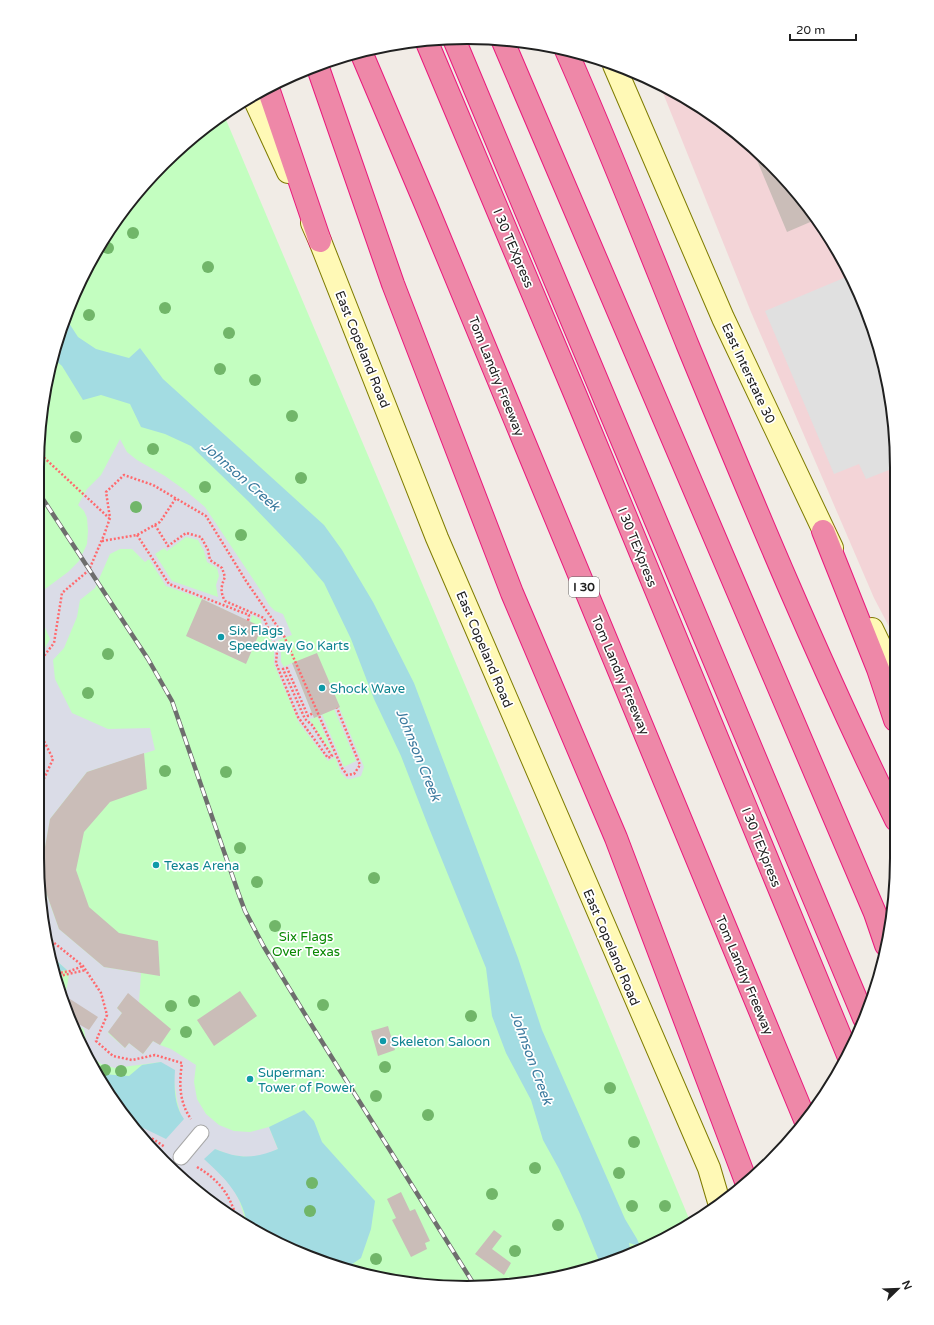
<svg xmlns="http://www.w3.org/2000/svg" width="934" height="1325" font-family="'Varela Round',sans-serif">
<style>
.commercial{fill:#f3d4d7}
.park{fill:#c3fec0}
.parking{fill:#e0e0e0}
.plaza{fill:#dadce7;fill-rule:evenodd}
.water{fill:#a3dce2}
.building{fill:#cabdb8}
.lines{fill:none;stroke-linecap:round;stroke-linejoin:round}
.pedestrian-casing{stroke:#a7a7a7;stroke-width:17}
.secondary-casing{stroke:#7e7b00;stroke-width:24}
.motorway-casing{stroke:#e9197c;stroke-width:24}
.path{stroke:#ff696d;stroke-width:2.5;stroke-dasharray:2 2;stroke-linecap:butt}
.pedestrian{stroke:#fff;stroke-width:15}
.secondary{stroke:#fff9b6;stroke-width:22}
.motorway{stroke:#ee88a8;stroke-width:22}
.rail-casing{stroke:#6e6e6e;stroke-width:4.5}
.rail{stroke:#fff;stroke-width:3;stroke-dasharray:9;stroke-linecap:butt}
.tree{fill:#71b669}
.culture-dot{fill:#0f9aa8;stroke:#fff;stroke-width:1.5}
.labels{text-anchor:middle;stroke-width:3.5;stroke-linejoin:round;paint-order:stroke}
.shield{fill:#fff;stroke:#636363;stroke-width:1}
.shield-label{font-size:12px;font-weight:bold;fill:#202020}
.street-label{font-size:13px;fill:#202020;stroke:#fff}
.culture-label{font-size:13px;fill:#0d838f;stroke:#fff;text-anchor:start}
.park-label{font-size:13px;fill:#098903;stroke:#fff}
.water-label{font-size:14px;font-style:italic;fill:#3c7b9f;stroke:#fff}
.rim{fill:none;stroke:#202020;stroke-width:2}
</style>
<rect width="100%" height="100%" fill="#f1ece6"/>
<path class="commercial" d="M659,83l70,43 61,57 63,94 29,78 11,56 2,227 -21,-40 -123,-286z"/>
<path class="park" d="M224,115l346,818 120,288 -33,23 -106,36 -56,7 -84,-3 -109,-29 -50,-25 -68,-49 -75,-84 -28,-49 -29,-78 -15,-112v-391l8,-84 25,-80 25,-51 31,-47 57,-61z"/>
<path class="parking" d="M851,275l31,80 11,56 1,57 -28,11 -7,-15 -25,10 -69,-163z"/>
<path class="plaza" d="M120,439l7,13 10,8 28,16 21,15 19,16 58,87 6,11 6,6 8,3 9,21 -14,5 3,8v14l3,5 8,-4 22,55 -5,1 25,37 -17,-40 5,-2 22,53 12,-6 -22,-52 5,-2 25,60 -3,9 -10,3h-4l-6,-6 -6,-16 -7,4 -29,-38 -25,-59v-16l-8,-20 -4,-1 -1,-7 -9,-5 -2,7 -48,-23 -36,-13 -17,-27 -4,3 -13,-13h-12l-10,5 -15,34 -15,12 -3,17 -13,31 -11,12 2,19 17,34 36,16 42,-1 5,22 -68,22 -37,47 -10,57 19,53 45,38 37,6 -2,30 -11,-9 -11,14 5,5 -14,20 17,15 4,-5 14,11 10,-13 7,4 11,4 25,16 -2,17 3,17 9,15 13,11 15,6 16,1 19,-5 9,22 -13,6 -17,2 -18,-2 -15,-6 6,26 11,11 7,14 9,28 -51,-37 3,-7 -25,-12 -42,-49 11,5 40,-9 -3,-3 -4,-15 -3,-20 -13,-19 -46,6 -14,-4 -13,-11 -4,-24 -13,-7 -7,-19 5,-28 -2,-5 -17,-15 -13,-97v-206l8,-4 5,-9 -13,-30v-14l31,-23 11,-11 8,-17 1,-13 -1,-13 -3,-7 -6,-6 9,-16 14,-14zM186,537l12,3 6,11 3,11 10,6 2,8 -3,9 2,12 -46,-16 -17,-27 9,-6 3,3z"/>
<path class="water" d="M65,317l13,20 18,12 33,9 11,-10 23,31 161,146 18,25 31,52 41,81 104,275 24,72 83,189 12,20 3,7 -11,-3 2,10 -31,10 -20,-49 -21,-45 -16,-29 -12,-40 -25,-47 -14,-37 -6,-48 -57,-140 -28,-72 -27,-57 -23,-60 -27,-56 -24,-28 -52,-54 -57,-55 -26,-12 -24,-7 -11,-23 -29,-9 -18,5 -21,-34 -9,-8z
M50,955l17,15 -14,2z
M161,1062l14,8c-1,16 -1,36 9,49l-18,20 -33,-16 -24,-26 -14,-25 6,2 28,2 13,-11z
M304,1110l10,11 8,21 53,59 -4,28 -10,29 -13,9 -46,-12 -54,-27c-5,-32 -21,-48 -44,-69l11,-10c24,10 40,10 63,0l-9,-22z"/>
<path class="building" d="M751,146l39,37 25,37 -28,12z
M202,599l60,28 -16,37 -60,-28z
M317,653l23,54 -26,11 -22,-55z
M144,753l3,36 -37,13 -26,30 -8,38 13,37 30,26 39,8 2,35 -56,-9 -45,-38 -19,-54 10,-56 37,-47z
M240,991l17,25 -43,30 -17,-26z
M128,993l43,36 -11,16 -7,-4 -10,13 -14,-11 -4,5 -17,-16 14,-19 -5,-5z
M70,999l28,18 -9,13 -19,-11 -4,-12z
M388,1026l7,24 -17,6 -7,-25z
M175,1172l25,12 -3,7 -13,-10z
M401,1192l9,19 5,-2 15,32 -5,2 2,6 -16,8 -19,-37 4,-2 -9,-19z
M494,1230l8,6 -10,13 19,14 -7,12 -29,-21z"/>
<g class="lines">
<g class="pedestrian-casing">
<path id="pedestrian" d="M181,1157l20,-24"/>
</g>
<g class="secondary-casing">
<path id="secondary" d="M614,65l109,253 109,230
M252,94l36,78
M312,223l8,18 117,297 272,630 10,34
M872,629l23,48"/>
</g>
<g class="motorway-casing">
<path id="motorway" d="M454,39l410,979
M502,39l373,874 11,32
M426,40l149,354 273,661
M566,50c43,97 82,197 122,296 66,160 132,319 208,474
M361,52l65,153 380,917
M317,65l76,219 119,309 104,245 131,346
M268,88l52,153
M823,531l55,138 17,51"/>
</g>
<path class="path" d="M38,452l71,66
M155,525l13,21 18,-13 15,4 7,13 2,10 12,8 3,9c-4,9 -5,15 0,24l39,17 13,33 -1,12 22,54 30,41 4,-2 -20,-31 -7,-6 -22,-50 4,-1 21,48 5,-3
M137,535l32,49 80,31 -1,6
M102,541l35,-6 23,-13 16,-24
M37,665l17,-22 8,-50 27,-23 15,-35 6,-17 -4,-26 18,-17 29,10 53,31 40,65 38,55 58,132 5,7 7,-1 6,-9 -23,-57
M37,780h6
M37,802l4,-17 12,-26 -16,-32
M48,938l35,28 18,27 6,22 -11,26 17,15 19,4 23,-5 27,8c-3,20 -3,39 9,56
M53,974l17,-3 13,-5
M55,977l31,-7
M144,1137l9,2 12,8
M197,1167c22,13 33,27 40,53"/>
<use href="#pedestrian" class="pedestrian"/>
<use href="#secondary" class="secondary"/>
<use href="#motorway" class="motorway"/>
<g class="rail-casing">
<path id="rail" d="M37,490l111,169 24,42 66,191 7,19 19,36 50,82 161,257"/>
</g>
<use href="#rail" class="rail"/>
</g>
<g class="tree">
<circle cx="133" cy="233" r="6"/>
<circle cx="108" cy="248" r="6"/>
<circle cx="208" cy="267" r="6"/>
<circle cx="165" cy="308" r="6"/>
<circle cx="89" cy="315" r="6"/>
<circle cx="229" cy="333" r="6"/>
<circle cx="220" cy="369" r="6"/>
<circle cx="255" cy="380" r="6"/>
<circle cx="292" cy="416" r="6"/>
<circle cx="76" cy="437" r="6"/>
<circle cx="153" cy="449" r="6"/>
<circle cx="301" cy="478" r="6"/>
<circle cx="205" cy="487" r="6"/>
<circle cx="136" cy="507" r="6"/>
<circle cx="241" cy="535" r="6"/>
<circle cx="108" cy="654" r="6"/>
<circle cx="88" cy="693" r="6"/>
<circle cx="165" cy="771" r="6"/>
<circle cx="226" cy="772" r="6"/>
<circle cx="240" cy="848" r="6"/>
<circle cx="374" cy="878" r="6"/>
<circle cx="257" cy="882" r="6"/>
<circle cx="275" cy="926" r="6"/>
<circle cx="194" cy="1001" r="6"/>
<circle cx="323" cy="1005" r="6"/>
<circle cx="171" cy="1006" r="6"/>
<circle cx="471" cy="1016" r="6"/>
<circle cx="186" cy="1032" r="6"/>
<circle cx="385" cy="1067" r="6"/>
<circle cx="105" cy="1070" r="6"/>
<circle cx="121" cy="1071" r="6"/>
<circle cx="610" cy="1088" r="6"/>
<circle cx="376" cy="1096" r="6"/>
<circle cx="428" cy="1115" r="6"/>
<circle cx="634" cy="1142" r="6"/>
<circle cx="535" cy="1168" r="6"/>
<circle cx="619" cy="1173" r="6"/>
<circle cx="312" cy="1183" r="6"/>
<circle cx="492" cy="1194" r="6"/>
<circle cx="632" cy="1206" r="6"/>
<circle cx="665" cy="1206" r="6"/>
<circle cx="310" cy="1211" r="6"/>
<circle cx="558" cy="1225" r="6"/>
<circle cx="515" cy="1251" r="6"/>
<circle cx="376" cy="1259" r="6"/>
</g>
<g class="culture-dot">
<circle cx="221" cy="637" r="4"/>
<circle cx="322" cy="688" r="4"/>
<circle cx="156" cy="865" r="4"/>
<circle cx="383" cy="1041" r="4"/>
<circle cx="250" cy="1079" r="4"/>
</g>
<g class="labels">
<rect class="shield" x="569" y="577" width="30" height="20" rx="3"/>
<g class="shield-label">
<text x="584" y="591">I 30</text>
</g>
<g class="street-label">
<text transform="translate(514 248) rotate(67)" y="5">I 30 TEXpress</text>
<text transform="translate(363 349) rotate(68)" y="5">East Copeland Road</text>
<text transform="translate(749 373) rotate(65)" y="5">East Interstate 30</text>
<text transform="translate(497 376) rotate(68)" y="5">Tom Landry Freeway</text>
<text transform="translate(638 547) rotate(68)" y="5">I 30 TEXpress</text>
<text transform="translate(485 649) rotate(67)" y="5">East Copeland Road</text>
<text transform="translate(621 675) rotate(67)" y="5">Tom Landry Freeway</text>
<text transform="translate(762 847) rotate(68)" y="5">I 30 TEXpress</text>
<text transform="translate(612 947) rotate(67)" y="5">East Copeland Road</text>
<text transform="translate(745 975) rotate(67)" y="5">Tom Landry Freeway</text>
</g>
<g class="culture-label">
<text x="229" y="635">Six Flags<tspan x="229" dy="15">Speedway Go Karts</tspan></text>
<text x="330" y="693">Shock Wave</text>
<text x="164" y="870">Texas Arena</text>
<text x="391" y="1046">Skeleton Saloon</text>
<text x="258" y="1077">Superman:<tspan x="258" dy="15">Tower of Power</tspan></text>
</g>
<g class="park-label">
<text x="306" y="941">Six Flags<tspan x="306" dy="15">Over Texas</tspan></text>
</g>
<g class="water-label">
<text transform="translate(241 476) rotate(41)" y="5">Johnson Creek</text>
<text transform="translate(419 755) rotate(68)" y="5">Johnson Creek</text>
<text transform="translate(532 1058) rotate(70)" y="5">Johnson Creek</text>
</g>
</g>
<path d="M0 0H934V1325H0ZM467 44H467A423 423 0 0 1 890 467V858A423 423 0 0 1 467 1281H467A423 423 0 0 1 44 858V467A423 423 0 0 1 467 44Z" fill="#fff" fill-rule="evenodd"/>
<path class="rim" d="M467 44H467A423 423 0 0 1 890 467V858A423 423 0 0 1 467 1281H467A423 423 0 0 1 44 858V467A423 423 0 0 1 467 44Z"/>
<g transform="translate(898 1289) rotate(67)" stroke="#ffffff" stroke-width="3" paint-order="stroke">
<path d="M0-3L7 15L0 10L-7 15Z" fill="#202020"/>
<text y="-6" font-size="11" font-weight="bold" text-anchor="middle" fill="#202020">N</text>
</g>
<path d="M790 34v6h66v-6" fill="none" stroke="#202020" stroke-width="2"/>
<text x="796" y="34" font-size="12" fill="#202020" stroke="#ffffff" stroke-width="3" paint-order="stroke">20 m</text>
</svg>
